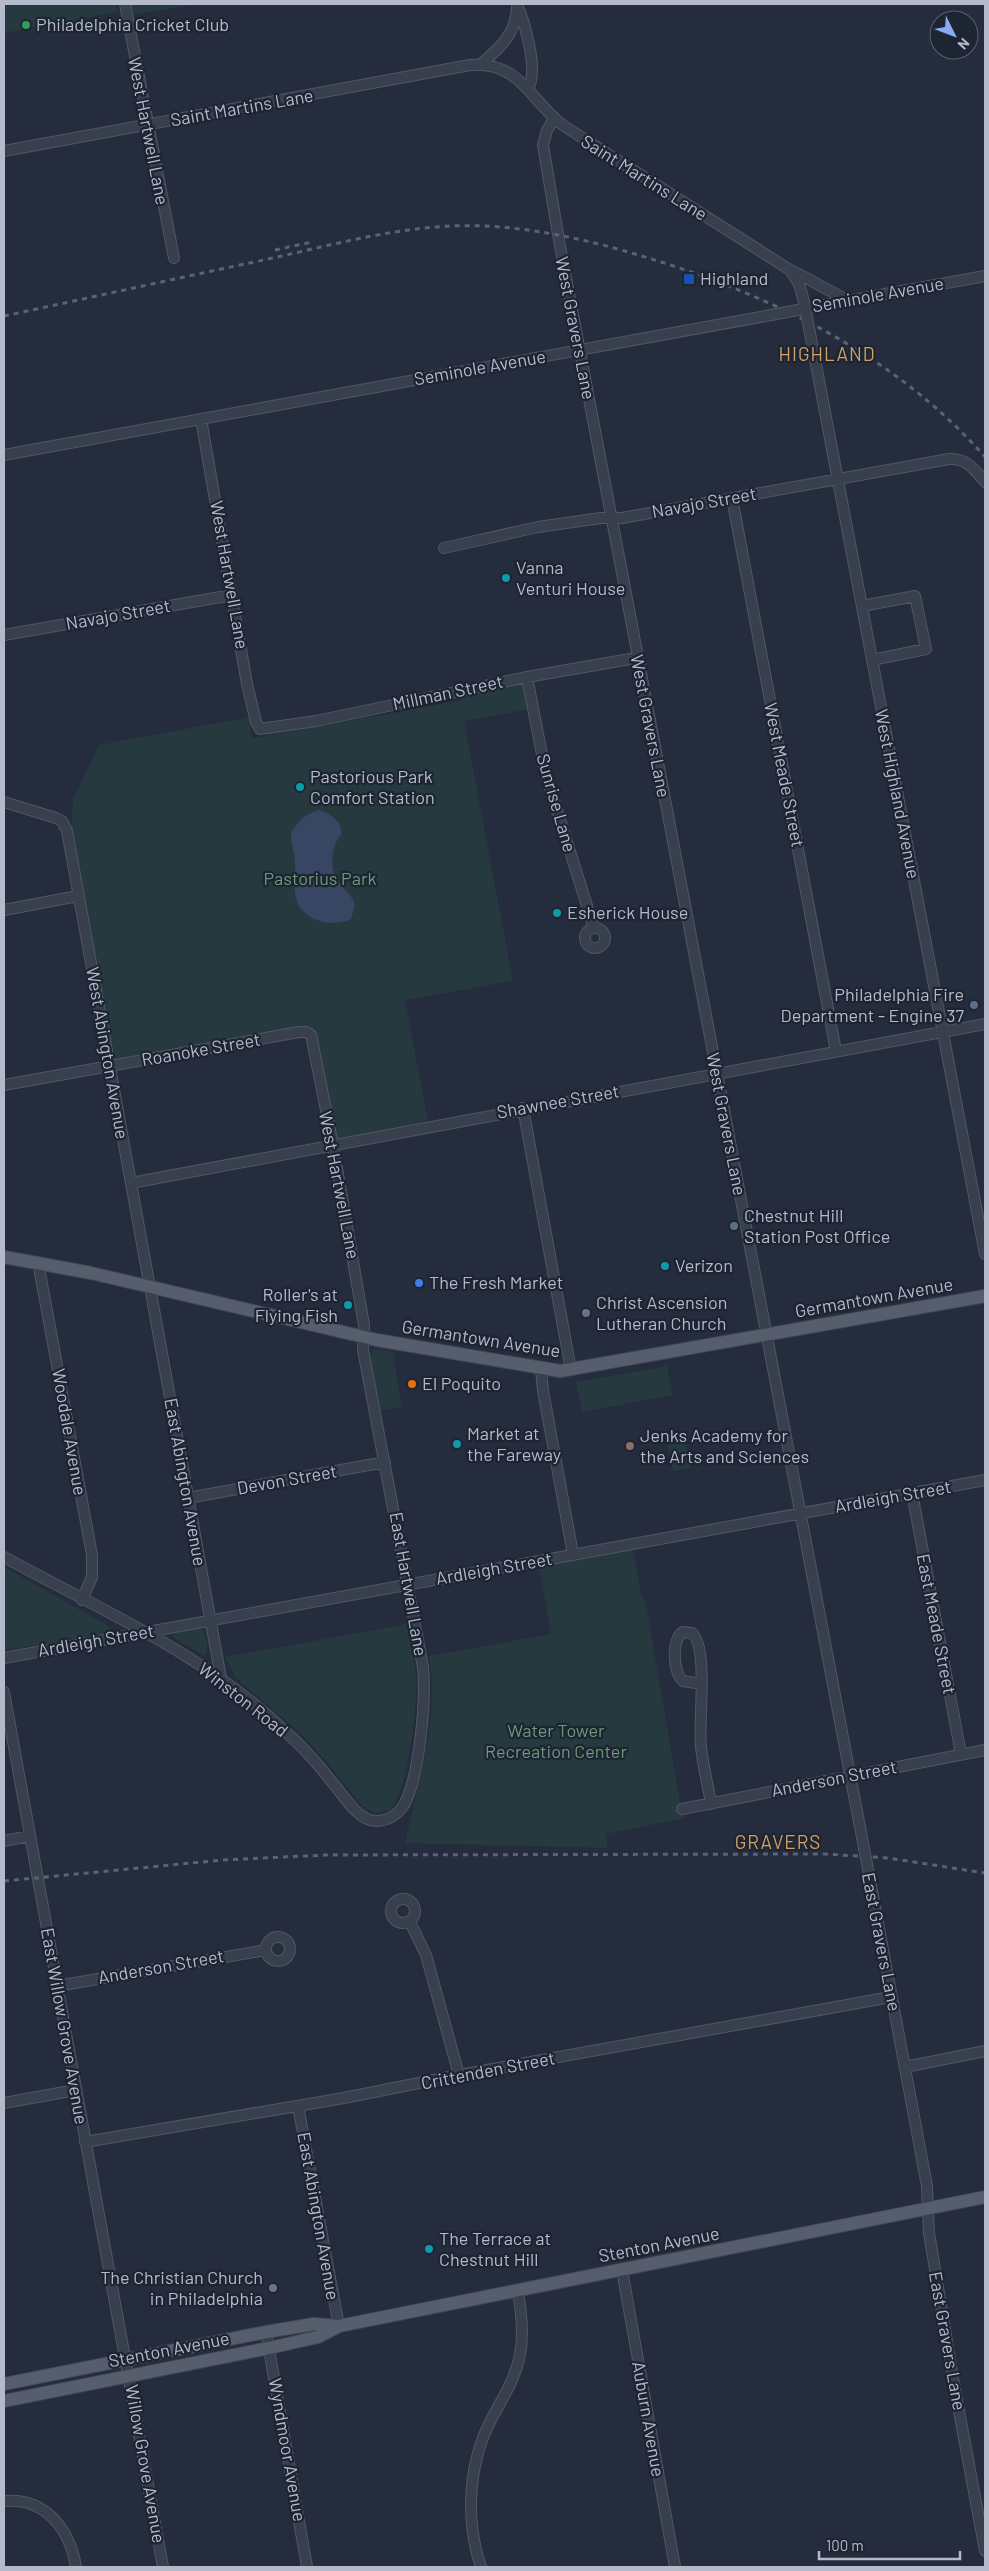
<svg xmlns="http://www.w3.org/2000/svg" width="989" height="2571" font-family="Barlow,sans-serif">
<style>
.green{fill:#26393e}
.water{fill:#384664}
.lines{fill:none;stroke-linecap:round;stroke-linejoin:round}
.minor-casing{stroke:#505765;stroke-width:12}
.major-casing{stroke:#414856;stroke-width:14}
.minor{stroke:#383f4d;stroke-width:10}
.major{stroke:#565e6d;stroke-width:12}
.rail{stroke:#5a6274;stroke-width:3;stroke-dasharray:5 5;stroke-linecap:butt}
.minor-bridge-casing{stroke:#505765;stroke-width:12;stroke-linecap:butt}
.minor-bridge{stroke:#383f4d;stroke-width:10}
.leisure-dot{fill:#2e9e5b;stroke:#1d2432;stroke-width:2}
.transit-dot{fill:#1a4fb4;stroke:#1d2432;stroke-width:2}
.culture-dot{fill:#0f9aa8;stroke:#1d2432;stroke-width:2}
.service-dot{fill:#5c6f8a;stroke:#1d2432;stroke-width:2}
.shop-dot{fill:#3f7fe0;stroke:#1d2432;stroke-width:2}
.worship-dot{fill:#6b7280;stroke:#1d2432;stroke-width:2}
.food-dot{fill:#e8710a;stroke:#1d2432;stroke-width:2}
.education-dot{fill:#8d6e63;stroke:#1d2432;stroke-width:2}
.labels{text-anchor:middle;stroke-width:4.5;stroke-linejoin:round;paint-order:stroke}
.poi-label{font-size:18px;fill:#b4bac9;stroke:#1d2432;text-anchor:start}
.street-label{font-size:18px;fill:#b4bac9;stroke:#1d2432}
.park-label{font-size:18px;fill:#6c997b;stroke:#1d2432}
.neighbourhood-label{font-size:19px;letter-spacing:1px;fill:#d3a065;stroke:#1d2432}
</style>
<rect width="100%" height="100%" fill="#242c3d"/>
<path class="green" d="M4,4h112l1,8 -113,21z
M131,4h69l-68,11z
M518,683l6,3 5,23 -65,12 49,260 -108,19 23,121 -86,18 -6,-1 -23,-107 -7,-4 -189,32 -5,-2 -41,-229 2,-29 26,-54 150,-28 3,21 207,-37 6,-7z
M374,1349l21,3 -1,9 8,46 -22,3 -10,-55z
M667,1366l6,29 -91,17 -6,-30z
M685,1438l6,30 -18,3 -6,-29z
M633,1549l9,49h3l36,211 4,9 -79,16 1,14 -202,-5c13,-61 35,-124 24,-187l122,-22 -12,-68z
M4,1567l103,58 3,4 -8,5 -96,16 -2,-1z
M407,1624c3,18 8,36 9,54 2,26 -8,114 -26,132l-15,3 -12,-6 -37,-46 -28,-30 -62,-53 -11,-21z
M201,1627c5,6 9,23 4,29l-33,-19 3,-5z"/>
<path class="water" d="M318,810c9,1 25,11 23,23 0,3 -4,6 -5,10 -4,8 -4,18 -3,26 3,15 18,22 22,36l-4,14c-18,9 -50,2 -55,-21 -3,-11 0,-24 -1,-35 0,-11 -5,-21 -4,-31l12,-15z"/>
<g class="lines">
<g class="minor-casing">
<path id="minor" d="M125,4l49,254
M517,4c8,20 22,67 11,85
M481,64c19,-16 35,-30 36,-57
M554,119l-7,11 -4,15 17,101 304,1602
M4,151l466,-86c51,-4 60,36 94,61l226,144 9,14 4,14
M793,271l54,29
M819,306l166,-30
M810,333l175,921
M201,419l46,265 9,38 4,7 56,-8 211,-44 109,-19
M4,455l767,-140
M732,498l104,553
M444,548l94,-21 63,-9h21l327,-59c18,-1 26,11 36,23
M862,606l53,-10 11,53 -54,11
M4,635l228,-40
M527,677l19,98 48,153
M4,802l52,16 6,3 5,10 154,847
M4,910l74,-14
M585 938a10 10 0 1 1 20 0a10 10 0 1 1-20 0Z
M4,1085l295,-53h7l5,3 22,110 31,180 -1,25 60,317c3,33 -3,108 -19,138 -6,9 -16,16 -28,16 -7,0 -15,-5 -20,-10 -9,-8 -16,-20 -24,-29 -14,-18 -29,-35 -46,-50 -78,-76 -187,-123 -282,-175
M523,1108l48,262
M131,1183l854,-159
M38,1262l54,293v22l-10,23
M541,1369l2,22 30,163
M912,1493l49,261
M188,1498l197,-36
M4,1658l981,-178
M702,1684l-19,-3c-10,-8 -12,-42 0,-49l9,1c17,16 6,89 9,114 2,19 7,38 10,57
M4,1692l159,875
M682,1809l303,-59
M4,1841l26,-5
M868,1869l59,317 2,47 25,151 31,167
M391 1911a12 12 0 1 1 24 0a12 12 0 1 1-24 0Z
M410,1922l16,33 33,120
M266 1949a12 12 0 1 1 24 0a12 12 0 1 1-24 0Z
M57,1986l209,-36
M905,2067l80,-16
M4,2103l72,-13
M298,2106l41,220
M85,2142l259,-44 115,-23 432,-78
M622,2270l53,297
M266,2332l41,235
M4,2501c42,-4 66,29 72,66
M481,2567c-16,-47 -13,-104 11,-149 11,-21 23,-38 28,-63 4,-21 1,-43 -2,-65"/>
</g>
<g class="major-casing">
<path id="major" d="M4,1257l87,16 286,67 183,31 425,-75
M4,2384l262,-52 48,-8 25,2 646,-129
M4,2401l265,-53 49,-11 21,-11"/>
</g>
<use href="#minor" class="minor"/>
<use href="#major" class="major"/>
<path class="rail" d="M275,250l37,-8
M4,316c89,-19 179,-39 269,-58 58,-13 117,-29 177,-32 71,-3 141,14 208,35 123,39 241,98 327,196
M4,1881l219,-21 103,-5 498,-1 64,4 97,15"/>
<g class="minor-bridge-casing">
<path id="minor-bridge" d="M803,298l7,35
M771,315l48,-9
M864,1848l4,21"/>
</g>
<use href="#minor-bridge" class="minor-bridge"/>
</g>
<circle class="leisure-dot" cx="26" cy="25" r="5"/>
<rect class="transit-dot" x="683" y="273" width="12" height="12" rx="2.5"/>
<g class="culture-dot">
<circle cx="506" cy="578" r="5"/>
<circle cx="300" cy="787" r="5"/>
<circle cx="557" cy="913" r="5"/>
<circle cx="665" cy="1266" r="5"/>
<circle cx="348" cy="1305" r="5"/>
<circle cx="457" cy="1444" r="5"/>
<circle cx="429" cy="2249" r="5"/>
</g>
<g class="service-dot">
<circle cx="974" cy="1005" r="5"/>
<circle cx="734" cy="1226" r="5"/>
</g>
<circle class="shop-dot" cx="419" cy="1283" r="5"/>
<g class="worship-dot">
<circle cx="586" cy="1313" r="5"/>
<circle cx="273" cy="2288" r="5"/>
</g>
<circle class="food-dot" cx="412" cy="1384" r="5"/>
<circle class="education-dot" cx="630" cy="1446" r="5"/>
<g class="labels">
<g class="poi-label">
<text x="36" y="31">Philadelphia Cricket Club</text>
<text x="700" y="285">Highland</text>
<text x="516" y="574">Vanna<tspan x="516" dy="21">Venturi House</tspan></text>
<text x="310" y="783">Pastorious Park<tspan x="310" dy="21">Comfort Station</tspan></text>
<text x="567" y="919">Esherick House</text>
<text x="964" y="1001" text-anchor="end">Philadelphia Fire<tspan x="964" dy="21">Department - Engine 37</tspan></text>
<text x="744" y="1222">Chestnut Hill<tspan x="744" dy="21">Station Post Office</tspan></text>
<text x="675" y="1272">Verizon</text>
<text x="429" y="1289">The Fresh Market</text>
<text x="338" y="1301" text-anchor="end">Roller's at<tspan x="338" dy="21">Flying Fish</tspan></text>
<text x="596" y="1309">Christ Ascension<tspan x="596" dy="21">Lutheran Church</tspan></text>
<text x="422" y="1390">El Poquito</text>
<text x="467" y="1440">Market at<tspan x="467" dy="21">the Fareway</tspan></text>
<text x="640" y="1442">Jenks Academy for<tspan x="640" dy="21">the Arts and Sciences</tspan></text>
<text x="439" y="2245">The Terrace at<tspan x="439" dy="21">Chestnut Hill</tspan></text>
<text x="263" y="2284" text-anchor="end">The Christian Church<tspan x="263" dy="21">in Philadelphia</tspan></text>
</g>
<g class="street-label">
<text transform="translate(242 108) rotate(-10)" y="6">Saint Martins Lane</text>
<text transform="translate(148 131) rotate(79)" y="6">West Hartwell Lane</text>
<text transform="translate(644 178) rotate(32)" y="6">Saint Martins Lane</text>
<text transform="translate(878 295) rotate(-10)" y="6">Seminole Avenue</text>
<text transform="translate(575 328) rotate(79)" y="6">West Gravers Lane</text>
<text transform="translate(480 368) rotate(-10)" y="6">Seminole Avenue</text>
<text transform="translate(704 503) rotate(-10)" y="6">Navajo Street</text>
<text transform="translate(229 575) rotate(80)" y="6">West Hartwell Lane</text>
<text transform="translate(118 615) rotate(-10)" y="6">Navajo Street</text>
<text transform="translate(448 693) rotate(-12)" y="6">Millman Street</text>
<text transform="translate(650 726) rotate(79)" y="6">West Gravers Lane</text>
<text transform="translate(784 775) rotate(79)" y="6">West Meade Street</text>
<text transform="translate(897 794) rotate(79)" y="6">West Highland Avenue</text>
<text transform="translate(556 803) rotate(74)" y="6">Sunrise Lane</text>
<text transform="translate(201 1050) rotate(-10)" y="6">Roanoke Street</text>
<text transform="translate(107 1053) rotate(80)" y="6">West Abington Avenue</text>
<text transform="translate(558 1102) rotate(-10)" y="6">Shawnee Street</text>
<text transform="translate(726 1124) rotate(79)" y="6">West Gravers Lane</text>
<text transform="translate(339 1185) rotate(79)" y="6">West Hartwell Lane</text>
<text transform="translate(874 1298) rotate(-10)" y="6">Germantown Avenue</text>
<text transform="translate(481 1339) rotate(9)" y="6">Germantown Avenue</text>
<text transform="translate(69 1432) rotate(80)" y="6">Woodale Avenue</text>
<text transform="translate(287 1480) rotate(-10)" y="6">Devon Street</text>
<text transform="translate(185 1482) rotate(80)" y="6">East Abington Avenue</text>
<text transform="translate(893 1497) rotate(-10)" y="6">Ardleigh Street</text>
<text transform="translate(494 1569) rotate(-10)" y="6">Ardleigh Street</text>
<text transform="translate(408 1584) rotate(80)" y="6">East Hartwell Lane</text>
<text transform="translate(936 1624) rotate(79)" y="6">East Meade Street</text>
<text transform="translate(96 1641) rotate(-10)" y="6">Ardleigh Street</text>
<text transform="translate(243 1700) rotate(38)" y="6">Winston Road</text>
<text transform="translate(834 1779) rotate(-11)" y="6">Anderson Street</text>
<text transform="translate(881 1942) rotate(79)" y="6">East Gravers Lane</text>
<text transform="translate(161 1967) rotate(-10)" y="6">Anderson Street</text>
<text transform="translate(64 2026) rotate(80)" y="6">East Willow Grove Avenue</text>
<text transform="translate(488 2071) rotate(-11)" y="6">Crittenden Street</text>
<text transform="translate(318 2216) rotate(80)" y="6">East Abington Avenue</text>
<text transform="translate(659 2245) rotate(-11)" y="6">Stenton Avenue</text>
<text transform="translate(947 2341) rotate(80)" y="6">East Gravers Lane</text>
<text transform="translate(169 2350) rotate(-11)" y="6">Stenton Avenue</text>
<text transform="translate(648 2419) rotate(80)" y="6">Auburn Avenue</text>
<text transform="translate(287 2450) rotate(80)" y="6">Wyndmoor Avenue</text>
<text transform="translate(145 2464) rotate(80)" y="6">Willow Grove Avenue</text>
</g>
<g class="park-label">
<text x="320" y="885">Pastorius Park</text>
<text x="556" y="1737">Water Tower<tspan x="556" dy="21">Recreation Center</tspan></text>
</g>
<g class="neighbourhood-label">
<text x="827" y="361">HIGHLAND</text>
<text x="778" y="1849">GRAVERS</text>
</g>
</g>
<rect width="989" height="2571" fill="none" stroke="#b4bac9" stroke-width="10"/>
<g transform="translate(954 35) rotate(132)"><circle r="24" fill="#1d2432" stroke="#59606e"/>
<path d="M0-4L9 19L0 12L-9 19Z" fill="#8baaf6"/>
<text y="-8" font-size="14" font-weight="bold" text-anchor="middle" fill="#b4bac9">N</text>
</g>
<path d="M819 2551v8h141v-8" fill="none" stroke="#b4bac9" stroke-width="2.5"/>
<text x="826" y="2551" font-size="15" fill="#b4bac9" stroke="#1d2432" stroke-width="4" paint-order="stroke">100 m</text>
</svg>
